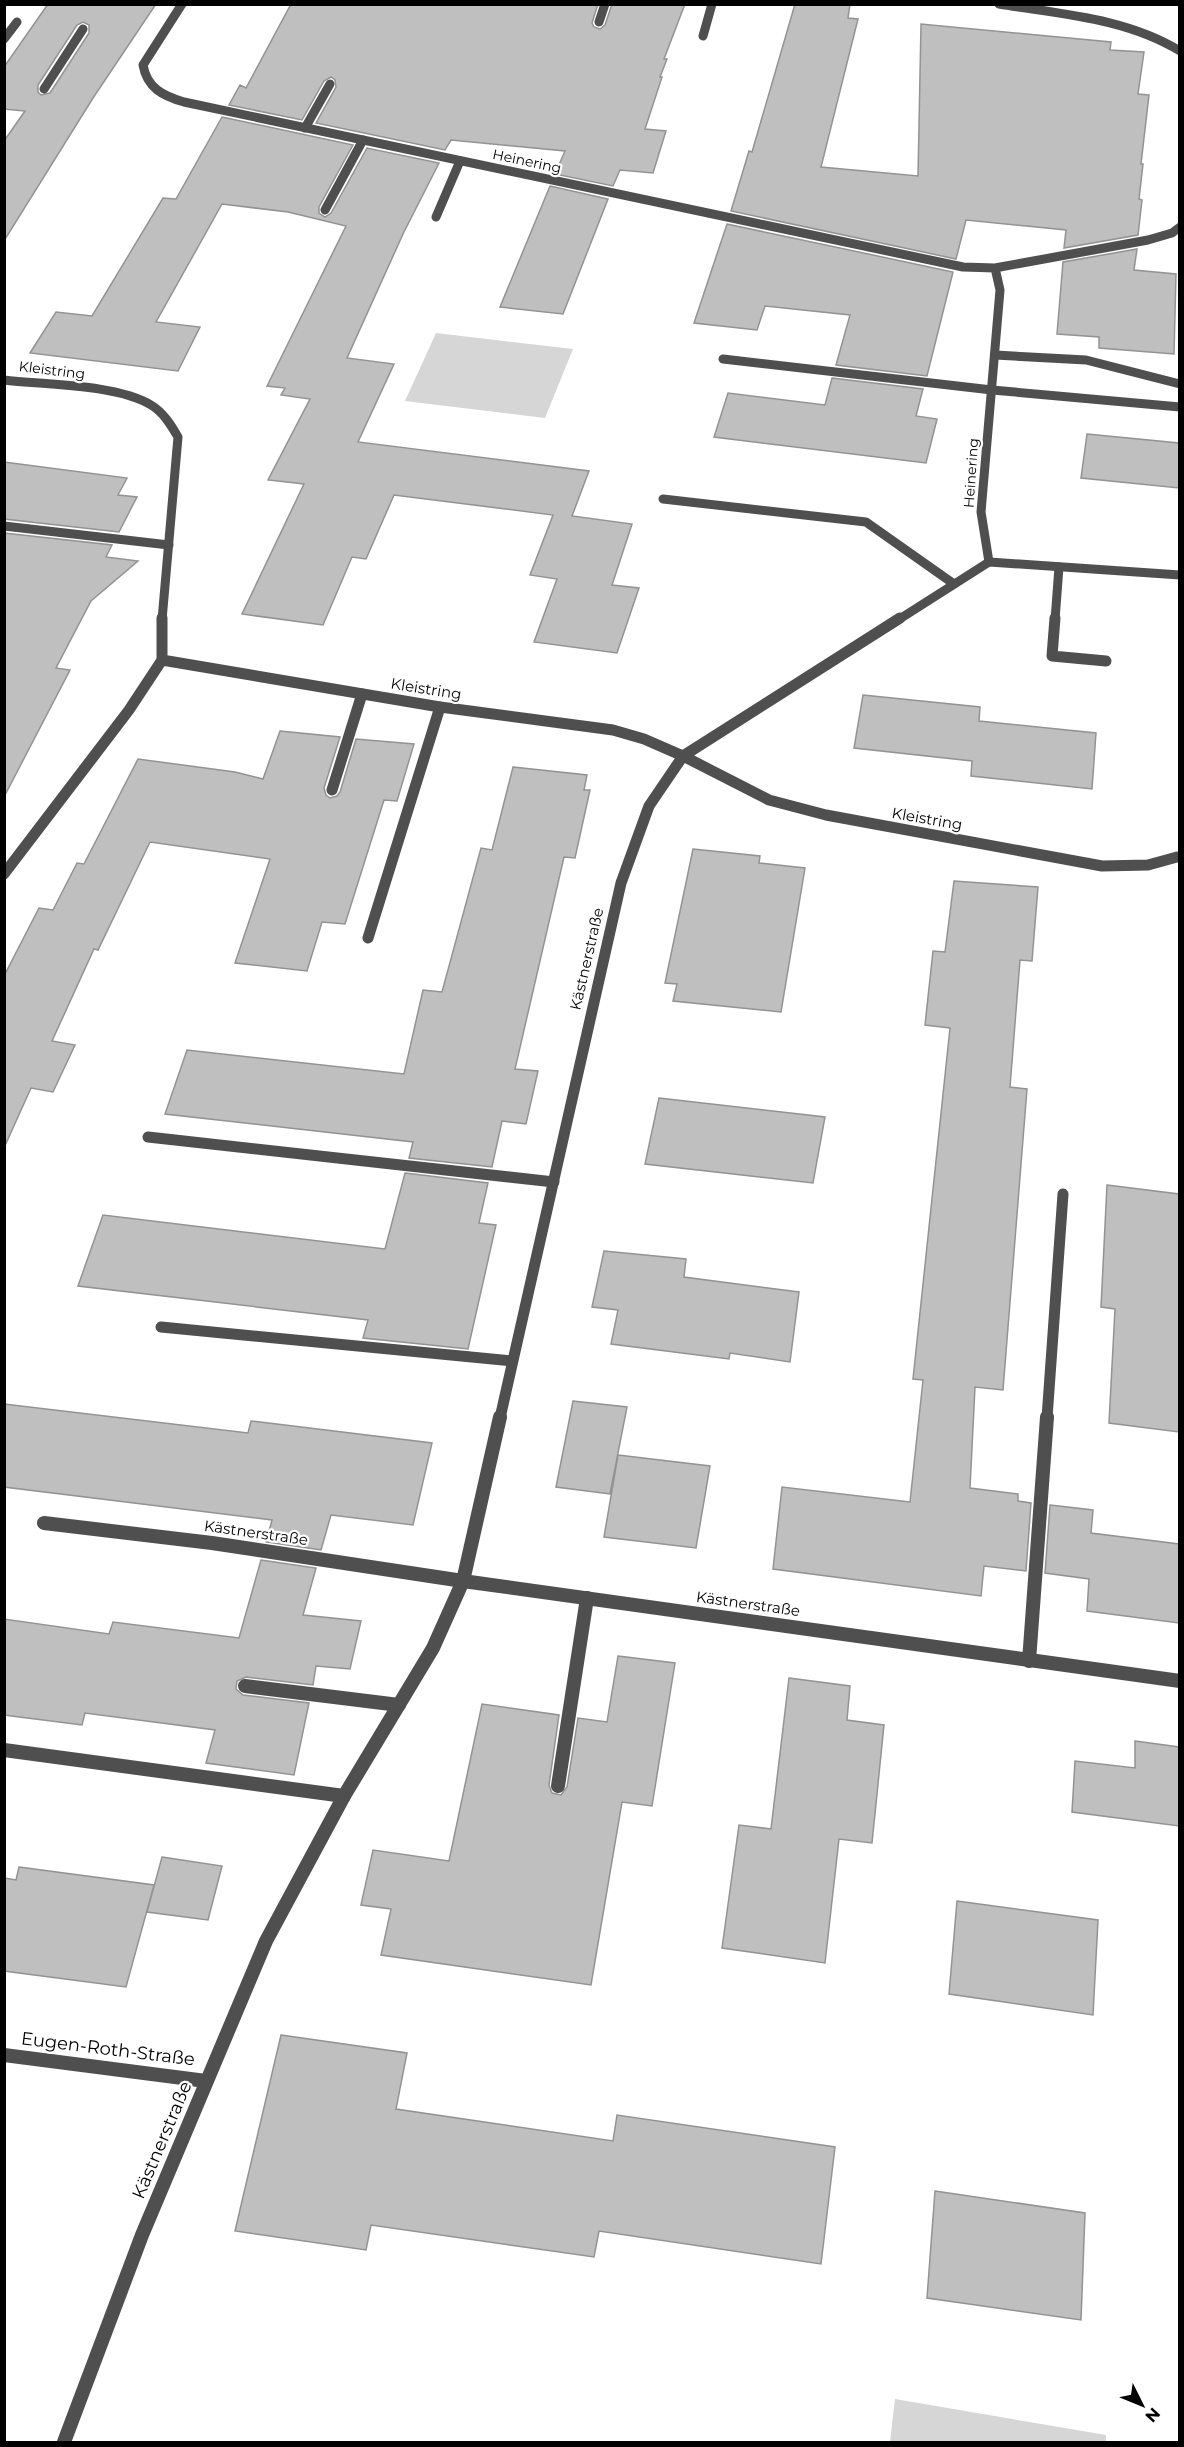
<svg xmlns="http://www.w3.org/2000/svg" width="1184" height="2447" font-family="Montserrat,sans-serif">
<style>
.green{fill:#d6d6d6}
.building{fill:#bfbfbf;stroke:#939393;stroke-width:1.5;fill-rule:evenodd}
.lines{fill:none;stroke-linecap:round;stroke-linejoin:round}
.lane-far2{stroke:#4f4f4f;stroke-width:9}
.lane-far1{stroke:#4f4f4f;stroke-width:11}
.lane{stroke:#4f4f4f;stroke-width:14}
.street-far2{stroke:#4f4f4f;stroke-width:9}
.street-far1{stroke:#4f4f4f;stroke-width:11}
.street{stroke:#4f4f4f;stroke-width:14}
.labels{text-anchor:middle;stroke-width:4.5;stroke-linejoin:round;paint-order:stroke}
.far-street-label{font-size:14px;fill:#000;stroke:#fff}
.street-label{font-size:15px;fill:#000;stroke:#fff}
.near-street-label{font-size:18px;fill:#000;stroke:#fff}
</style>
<rect width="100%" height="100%" fill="#fff"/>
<path class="green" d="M436,333l137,16 -28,69 -140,-17z
M895,2399l211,36v7h-216z"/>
<path class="building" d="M48,4h108l-63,94 -89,143v-100l21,-30 -21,-2v-42zM83,22l6,3v8l-39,60 -9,2 -3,-3v-7l39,-60z
M291,4h307l-6,19 2,4 6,2 5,-4 7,-21h73l-21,55h3l-7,18h2l-17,52 21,2 -13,42 -33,-3 -7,16 -58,-12 10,-23 -114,-11 -6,10 -129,-27 20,-36 -1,-7 -4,-3 -7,4 -22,39 -73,-15 11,-20 6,3z
M795,4h55l-2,14 10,1 -37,148 97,9 3,-152 190,18 -1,8 34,2 -6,42 11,1 -8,69h2l-4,35 3,1 -4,35 -74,13 2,-18 -100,-10 -10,39 -225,-48 18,-60 3,1z
M222,117l131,28 -34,62v6l6,4 6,-4 36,-65 72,15 -36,71 -56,124 47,6 -36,78 231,29 -17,45 60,8 -20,61 27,3 -22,65 -83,-11 23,-63 -27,-4 23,-60 -159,-20 -28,64 -14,-2 -29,68 -81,-11 62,-130 -36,-4 42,-81 -29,-4 4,-7 -18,-2 79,-160 -58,-14 -66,-8 -66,118 44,5 -22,44 -148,-18 26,-41 36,4 71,-118 13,1z
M550,186l58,13 -45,115 -63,-7z
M727,224l226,48 -26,104 -91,-11 14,-50 -85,-9 -8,24 -63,-7z
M1137,249l-3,21 42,4 -2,80 -75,-6v-11l-42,-3 6,-72z
M832,378l91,11 -7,27 21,3 -11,44 -212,-26 14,-44 97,12z
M1087,434l92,9v45l-98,-10z
M4,462l123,16 -9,17 19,2 -18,35 -115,-13z
M4,533l108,12 -6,12 32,4 -47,40 -35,67 14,2 -66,127z
M863,695l117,12 -1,14 117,12 -4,56 -121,-13 1,-15 -118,-13z
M280,731l60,6 -16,51 2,7 4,3 7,-2 3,-4 16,-53 58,5 -17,57 -13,-1 -39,124 -23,-2 -15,49 -72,-8 35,-104 -120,-17 -52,108 -4,-1 -42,92 23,4 -22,47 -22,-4 -27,60v-172l35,-68 14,2 24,-47 7,1 54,-105 97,13 28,7z
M513,767l74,8 -3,15h6l-15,68 -11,-1 -49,212 23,2 -12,53 -24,-3 -10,46 -83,-9 4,-16 -248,-28 22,-64 217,24 19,-84 19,2 39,-144 11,2z
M693,849l67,7 -1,7 46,5 -24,144 -108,-11 4,-17 -12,-1z
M954,881l84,6 -6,74 -12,-1 -10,127 17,2 -24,301 -28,-3 -5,101 48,6v7l13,2 -5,68 -42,-5 -3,30 -208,-27 9,-82 128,15 13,-122 -10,-1 37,-351 -25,-3 8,-74 12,1z
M659,1098l166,19 -12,66 -168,-19z
M405,1173l83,10 -9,40 17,2 -28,124 -105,-11 5,-18 -290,-34 25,-71 282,34z
M1107,1185l72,9v238l-70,-9 6,-114 -14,-2z
M604,1251l82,8 -2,18 115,15 -9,70 -60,-9 -1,6 -118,-15 7,-34 -26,-3z
M573,1401l54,6 -17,87 -54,-7z
M4,1404l244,29 3,-12 181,22 -19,82 -82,-10 -10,35 -55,-8 6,-22 -268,-33z
M618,1455l92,11 -14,82 -92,-11z
M1050,1505l43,5 -2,23 88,11v79l-92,-12 2,-32 -44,-6z
M261,1560l55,8 -13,47 58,6 -11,48 -34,-3 -3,19 -67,-8 -9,4 -1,8 7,6 66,8 -15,72 -88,-12 9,-33 -130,-17 -3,12 -78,-10v-96l105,15 4,-12 126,16z
M618,1656l57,7 -23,143 -30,-4 -31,183 -210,-30 10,-46 -30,-4 12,-55 76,11 33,-157 77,11 -10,70 3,8 9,2 6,-8 11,-69 29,4z
M789,1678l61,8 -3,34 37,5 -12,118 -33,-4 -14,124 -103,-15 17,-123 32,4z
M1135,1741l44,6v79l-107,-14 3,-51 60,7z
M162,1857l60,9 -14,54 -61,-8z
M19,1867l135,18 -28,102 -122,-16v-93l12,2z
M957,1901l141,19 -5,95 -144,-21z
M281,2035l126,18 -11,56 217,32 4,-26 218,32 -14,117 -222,-33 -5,26 -223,-32 -5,25 -131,-19z
M935,2191l150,22 -4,107 -154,-22z"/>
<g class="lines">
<path class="lane-far2" d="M599,22l6,-18
M703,36l9,-32
M4,39l13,-17
M44,89l39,-60
M305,128l25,-44
M325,210l38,-70
M436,217l24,-56
M995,355l91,5 94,24
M723,359l269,31 188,17
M663,499l203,23 88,62
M4,526l165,19
M1055,620l4,-53"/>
<path class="lane-far1" d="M1055,618l-3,38 54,5
M332,790l30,-96
M368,938l72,-231
M148,1137l406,45
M161,1327l351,34
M1047,1418l16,-224"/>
<path class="lane" d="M44,1523l168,20 251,38
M1029,1661l18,-244
M245,1686l154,19
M4,1750l340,46
M558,1786l29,-188"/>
<path class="street-far2" d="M182,4l-39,61c4,23 20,31 41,37l779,165 32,1
M999,4c61,10 127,14 181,47
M1180,227l-8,6 -24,7 -153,28 5,22 -19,222 8,50 191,13
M4,380c41,5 112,4 147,25 12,7 20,20 27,32l-16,183
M898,620l91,-58"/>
<path class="street-far1" d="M162,660l278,47 173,23 31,9 39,17 86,44 57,15 276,51 46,-1 29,-8
M4,874l125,-164 33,-50v-42
M500,1418l121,-535 28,-77 34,-50 217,-138"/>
<path class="street" d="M463,1581l717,100
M4,2055l202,26
M64,2442l78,-207 124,-294 78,-145 89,-148 30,-67 37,-164"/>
</g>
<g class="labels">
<g class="far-street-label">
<text transform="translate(527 161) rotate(12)" y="5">Heinering</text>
<text transform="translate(52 370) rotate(7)" y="5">Kleistring</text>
<text transform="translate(971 473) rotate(-86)" y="5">Heinering</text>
</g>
<g class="street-label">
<text transform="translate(426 689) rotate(9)" y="5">Kleistring</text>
<text transform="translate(927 819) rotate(10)" y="5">Kleistring</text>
<text transform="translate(587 959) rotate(-77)" y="5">Kästnerstraße</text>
<text transform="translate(256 1533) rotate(8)" y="5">Kästnerstraße</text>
<text transform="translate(748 1604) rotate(8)" y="5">Kästnerstraße</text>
</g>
<g class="near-street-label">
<text transform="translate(108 2049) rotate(7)" y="6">Eugen-Roth-Straße</text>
<text transform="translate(162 2140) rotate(-67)" y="6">Kästnerstraße</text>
</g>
</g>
<rect width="1184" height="2447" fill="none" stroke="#000000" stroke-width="12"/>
<g transform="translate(1142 2405) rotate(133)" stroke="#ffffff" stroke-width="4.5" paint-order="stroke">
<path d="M0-4.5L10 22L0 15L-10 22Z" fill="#000000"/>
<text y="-9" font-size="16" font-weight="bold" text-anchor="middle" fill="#000000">N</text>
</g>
</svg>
